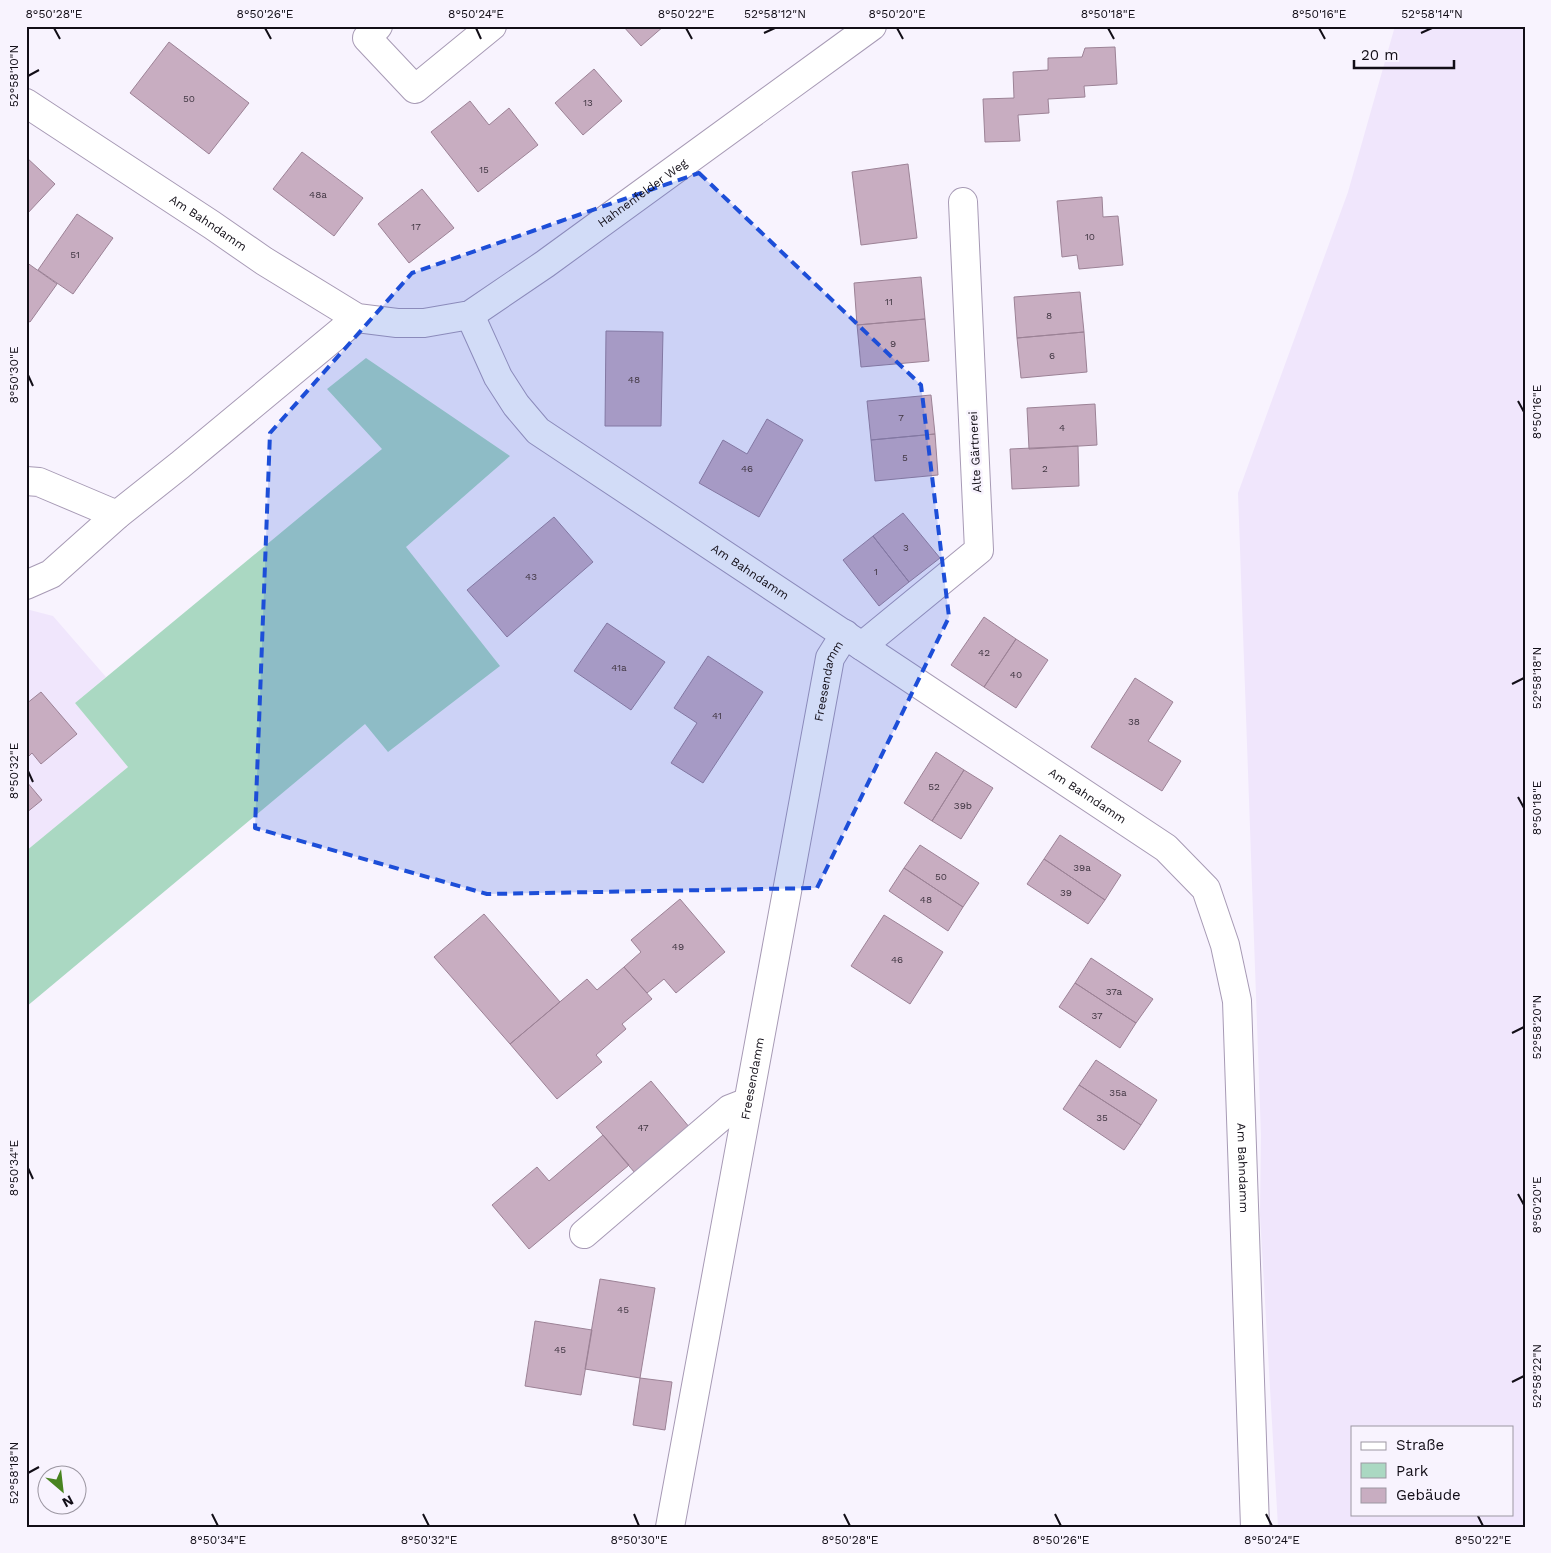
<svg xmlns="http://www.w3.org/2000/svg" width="1551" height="1553" font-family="'Work Sans',sans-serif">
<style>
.built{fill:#f0e6fc;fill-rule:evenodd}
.green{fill:#aad8c2}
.building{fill:#c8adc1;stroke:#9c8296}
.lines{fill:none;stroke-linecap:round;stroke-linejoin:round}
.minor-casing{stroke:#a79ab5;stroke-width:30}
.minor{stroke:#fff;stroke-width:28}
.marked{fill:#1d4ed8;fill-opacity:0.2;stroke:#1d4ed8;stroke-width:4;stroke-dasharray:10 6;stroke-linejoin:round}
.ticks{fill:none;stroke:#120e17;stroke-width:2}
.labels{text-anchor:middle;stroke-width:5;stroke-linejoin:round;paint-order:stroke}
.number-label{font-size:10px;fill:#403642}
.street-label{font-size:12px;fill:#120e17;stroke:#f8f3fe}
.neatline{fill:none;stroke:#120e17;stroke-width:2}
.ticks-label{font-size:12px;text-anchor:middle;fill:#120e17}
</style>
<rect width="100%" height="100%" fill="#f8f3fe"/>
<path class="built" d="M1395,26h130v1501h-247l-18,-312 1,-80 -23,-642 110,-301zM1352,1427h160v87h-160z
M26,609l27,7 53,61 -31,26 53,64 -102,84z"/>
<path class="green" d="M366,358l144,98 -104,91 94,119 -112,86 -23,-28 -339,283v-156l102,-84 -53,-64 307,-254 -55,-60z"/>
<path class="building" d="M623,26h41l-23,20z
M169,42l80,61 -40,51 -79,-61z
M1115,47l2,37 -33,2 1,11 -37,2 1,14 -31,2 2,26 -35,1 -2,-43 31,-1 -1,-26 35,-2v-12l34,-1 3,-9z
M594,69l28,32 -39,34 -28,-32z
M470,101l19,24 20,-17 29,37 -60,47 -47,-60z
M302,152l61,46 -29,38 -61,-47z
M26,157l29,27 -29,31z
M908,164l9,74 -56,7 -9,-73z
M422,189l32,39 -45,35 -31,-39z
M1102,197l1,20 15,-1 5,49 -44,4 -2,-14 -15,2 -5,-56z
M77,214l36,24 -40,56 -35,-24z
M26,262l31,22 -27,38 -4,-2z
M921,277l4,42 -68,6 -3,-42z
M1080,292l4,40 -67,6 -3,-41z
M925,319l4,42 -68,6 -4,-42z
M606,331l57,1 -2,94h-56z
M1084,332l3,40 -66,6 -4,-40z
M931,395l4,39 -64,6 -4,-39z
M1095,404l2,41 -68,4 -2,-41z
M767,419l36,21 -44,77 -60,-34 24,-43 24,14z
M935,434l3,41 -63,6 -4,-41z
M1078,446l1,40 -67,3 -2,-40z
M903,513l37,45 -31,24 -36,-46z
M554,517l39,45 -86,75 -40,-47z
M873,536l36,46 -30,24 -36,-46z
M984,617l32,22 -32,48 -33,-22z
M607,623l58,39 -34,48 -57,-39z
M1016,639l32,21 -32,48 -32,-21z
M708,656l55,36 -60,91 -32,-20 26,-40 -23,-15z
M1135,678l38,24 -25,39 33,20 -19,30 -71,-44z
M41,692l36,42 -36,30 -9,-11 -6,6v-55z
M936,752l28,18 -32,51 -28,-18z
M964,770l29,18 -32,51 -29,-18z
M26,781l16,19 -16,13z
M1060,835l61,40 -16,25 -61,-41z
M920,845l59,38 -16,24 -59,-39z
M1044,859l61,41 -17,24 -61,-40z
M904,868l59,39 -15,24 -59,-40z
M680,899l45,53 -49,41 -12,-14 -17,14 -23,-26 17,-15 -10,-12z
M484,914l76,88 -50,42 -76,-87z
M884,915l59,37 -33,52 -59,-38z
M1091,958l62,41 -17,24 -61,-40z
M624,967l28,32 -30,25 4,5 -30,26 6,7 -45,37 -47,-55 77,-65 10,11z
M1075,983l61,40 -16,25 -61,-41z
M1096,1060l61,40 -16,25 -62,-40z
M651,1081l39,47 -55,45 -39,-46z
M1079,1085l62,40 -17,25 -61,-41z
M603,1135l26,30 -100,84 -37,-44 45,-38 12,14z
M600,1279l55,9 -15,90 -55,-9z
M535,1321l57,9 -11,65 -56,-9z
M640,1378l32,4 -7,48 -32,-5z"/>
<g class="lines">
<g class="minor-casing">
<g id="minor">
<path d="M378,26l-11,12 48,51 77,-63"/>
<path id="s1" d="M26,103l186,122 52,36 93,57 40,5h27l46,-8 75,-51 327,-238"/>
<path id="s2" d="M470,315l28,62 18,28 22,26 628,417 40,41 19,56 12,56 18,526"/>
<path d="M26,481l13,1 78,33 -66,59 -25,11"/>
<path d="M117,515l63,-50 177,-147"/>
<path d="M862,646l117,-96 -16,-348"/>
<path d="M584,1234l146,-125 18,-7"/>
<path id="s3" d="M670,1527l160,-869 15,-24"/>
</g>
</g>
<use href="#minor" class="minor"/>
</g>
<path class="marked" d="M699,173l222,212 28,232 -132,271 -330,6 -232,-66 15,-395 142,-160z"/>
<path class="ticks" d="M54,28l6,11M265,28l6,11M476,28l5,11M686,28l6,11M897,28l6,11M1108,28l6,11M1319,28l6,11M764,33l11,-5M1421,33l11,-5M28,76l11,-6M28,375l5,11M1518,401l6,11M1512,684l12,-6M28,771l5,11M1518,797l6,11M1512,1033l12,-6M28,1168l5,11M1518,1194l6,11M1512,1382l12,-6M28,1473l11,-6M212,1514l6,12M423,1514l6,12M634,1514l5,12M844,1514l6,12M1055,1514l6,12M1266,1514l6,12M1477,1514l6,12"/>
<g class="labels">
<g class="number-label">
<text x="189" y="102">50</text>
<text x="588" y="106">13</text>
<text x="484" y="173">15</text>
<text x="318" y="198">48a</text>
<text x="416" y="230">17</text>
<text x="1090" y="240">10</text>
<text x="75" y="258">51</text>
<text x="889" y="305">11</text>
<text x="1049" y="319">8</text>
<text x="893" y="347">9</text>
<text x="1052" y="359">6</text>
<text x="634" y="383">48</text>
<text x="901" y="421">7</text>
<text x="1062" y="431">4</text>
<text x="905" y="461">5</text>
<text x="747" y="472">46</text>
<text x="1045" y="472">2</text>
<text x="906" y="551">3</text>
<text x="876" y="575">1</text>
<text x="531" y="580">43</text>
<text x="984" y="656">42</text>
<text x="619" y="671">41a</text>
<text x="1016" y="678">40</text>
<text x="717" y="719">41</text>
<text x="1134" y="725">38</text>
<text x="934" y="790">52</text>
<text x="963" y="809">39b</text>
<text x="1082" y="871">39a</text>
<text x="941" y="880">50</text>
<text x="1066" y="896">39</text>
<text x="926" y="903">48</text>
<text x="678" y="950">49</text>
<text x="897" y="963">46</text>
<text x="1114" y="995">37a</text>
<text x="1097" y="1019">37</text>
<text x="1118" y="1096">35a</text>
<text x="1102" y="1121">35</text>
<text x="643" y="1131">47</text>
<text x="623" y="1313">45</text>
<text x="560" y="1353">45</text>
</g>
<g class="street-label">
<text dy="4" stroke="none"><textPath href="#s1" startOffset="720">Hahnenfelder Weg</textPath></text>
<text dy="4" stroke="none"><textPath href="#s1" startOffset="218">Am Bahndamm</textPath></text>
<text transform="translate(975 452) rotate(-93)" y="4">Alte Gärtnerei</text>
<text dy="4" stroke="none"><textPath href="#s2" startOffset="390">Am Bahndamm</textPath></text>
<text dy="4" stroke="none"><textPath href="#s3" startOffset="861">Freesendamm</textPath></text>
<text dy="4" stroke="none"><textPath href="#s2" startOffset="795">Am Bahndamm</textPath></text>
<text dy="4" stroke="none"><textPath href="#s3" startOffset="456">Freesendamm</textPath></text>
<text dy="4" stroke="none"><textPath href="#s2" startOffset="1230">Am Bahndamm</textPath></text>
</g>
</g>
<rect width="1551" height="1553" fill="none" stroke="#f8f3fe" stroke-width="55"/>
<rect x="1351" y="1426" width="162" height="90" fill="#f8f3fe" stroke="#9c97a2"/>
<rect x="1361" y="1442" width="25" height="8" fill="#ffffff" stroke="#9c97a2"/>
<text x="1396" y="1450" font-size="15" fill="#120e17">Straße</text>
<rect x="1361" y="1463" width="25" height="15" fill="#aad8c2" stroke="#9c97a2"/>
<text x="1396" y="1476" font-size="15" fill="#120e17">Park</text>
<rect x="1361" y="1488" width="25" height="15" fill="#c8adc1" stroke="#9c97a2"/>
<text x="1396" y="1500" font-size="15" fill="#120e17">Gebäude</text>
<g transform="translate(62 1490) rotate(152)"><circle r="24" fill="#f8f3fe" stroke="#9c97a2"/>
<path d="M0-4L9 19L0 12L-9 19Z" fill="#498420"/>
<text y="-8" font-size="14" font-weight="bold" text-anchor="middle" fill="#120e17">N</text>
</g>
<path d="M1354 60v8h100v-8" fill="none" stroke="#120e17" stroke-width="2.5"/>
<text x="1361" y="60" font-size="15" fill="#120e17" stroke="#f8f3fe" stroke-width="4" paint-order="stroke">20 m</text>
<rect x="28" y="28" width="1496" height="1498" class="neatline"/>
<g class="ticks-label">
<text x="54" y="18">8°50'28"E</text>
<text x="265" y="18">8°50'26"E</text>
<text x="476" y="18">8°50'24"E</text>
<text x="686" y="18">8°50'22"E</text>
<text x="775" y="18">52°58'12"N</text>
<text x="897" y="18">8°50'20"E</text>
<text x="1108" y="18">8°50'18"E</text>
<text x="1319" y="18">8°50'16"E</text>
<text x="1432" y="18">52°58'14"N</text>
<text transform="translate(14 76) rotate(-90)" y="4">52°58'10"N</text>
<text transform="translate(14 375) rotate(-90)" y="4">8°50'30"E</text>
<text transform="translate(1537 412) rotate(-90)" y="4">8°50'16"E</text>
<text transform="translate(1537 678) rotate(-90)" y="4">52°58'18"N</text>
<text transform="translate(14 771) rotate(-90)" y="4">8°50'32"E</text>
<text transform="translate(1537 808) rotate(-90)" y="4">8°50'18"E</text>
<text transform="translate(1537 1027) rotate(-90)" y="4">52°58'20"N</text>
<text transform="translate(14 1168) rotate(-90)" y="4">8°50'34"E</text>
<text transform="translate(1537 1205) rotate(-90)" y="4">8°50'20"E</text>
<text transform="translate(1537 1376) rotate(-90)" y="4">52°58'22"N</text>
<text transform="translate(14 1473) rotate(-90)" y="4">52°58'18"N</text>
<text x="218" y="1544">8°50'34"E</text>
<text x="429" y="1544">8°50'32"E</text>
<text x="639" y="1544">8°50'30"E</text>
<text x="850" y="1544">8°50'28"E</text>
<text x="1061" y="1544">8°50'26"E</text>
<text x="1272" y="1544">8°50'24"E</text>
<text x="1483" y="1544">8°50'22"E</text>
</g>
</svg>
